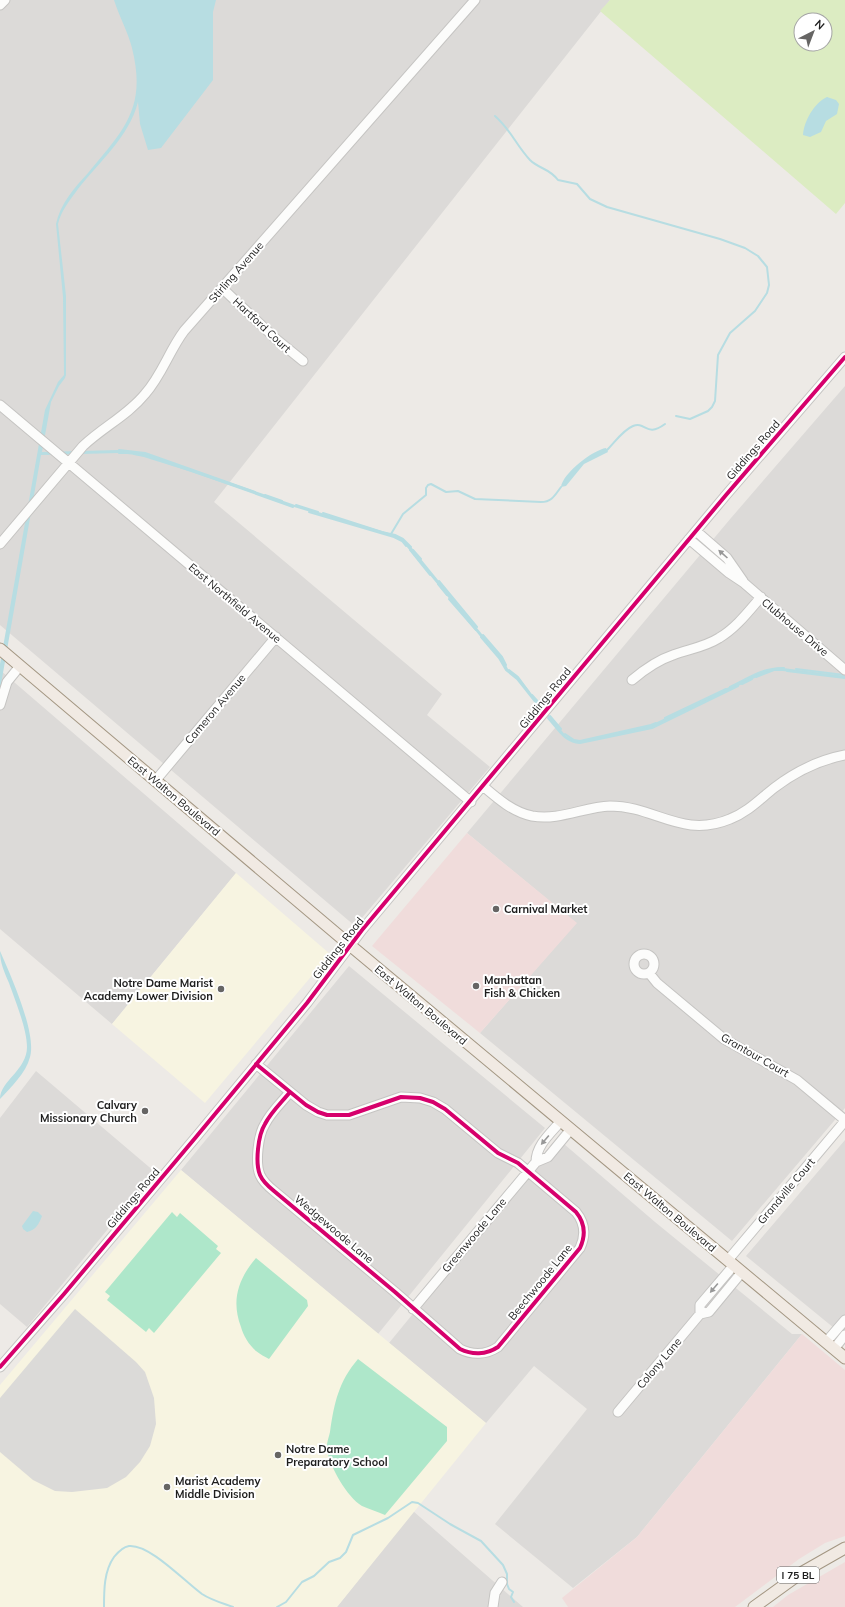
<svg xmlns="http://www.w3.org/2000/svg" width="845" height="1607" font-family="Mulish,sans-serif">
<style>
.residential{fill:#dcdad8}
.commercial{fill:#f0dcdb}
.education{fill:#f7f4e1}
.religious{fill:#dbdad8}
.grass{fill:#dcecc2;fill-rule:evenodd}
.pitch{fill:#aee7ca}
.water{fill:#b7dde2}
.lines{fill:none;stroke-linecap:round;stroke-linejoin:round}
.stream{stroke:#b7dde2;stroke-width:2}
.minor-casing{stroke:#c5c4c2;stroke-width:11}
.major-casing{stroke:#a39682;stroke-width:13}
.minor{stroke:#fcfcfb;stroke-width:9}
.major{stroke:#f1eae3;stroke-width:11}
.cycleway-casing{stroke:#fff;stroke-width:6}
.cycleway{stroke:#d6006c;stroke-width:4}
.oneway{fill:#989898}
.poi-dot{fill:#666564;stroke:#fff;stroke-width:1.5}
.labels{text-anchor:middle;stroke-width:4;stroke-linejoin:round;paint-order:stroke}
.shield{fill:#fff;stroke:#626262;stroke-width:1}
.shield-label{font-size:10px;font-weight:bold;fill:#1e1e1e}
.street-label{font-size:11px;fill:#1e1e1e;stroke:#fff}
.poi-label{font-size:11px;font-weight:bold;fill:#1e1e1e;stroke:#fff;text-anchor:start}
</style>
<rect width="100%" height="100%" fill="#edeae6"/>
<path class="residential" d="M0,0h610l-396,502 228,192 -15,21 63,52 -135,159 -355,-301z
M845,386v722l-113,133 -252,-208 96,-110 -109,-90 264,-315z
M0,670l236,203 -124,151 -112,-95z
M349,966l196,162 -167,206 -197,-164z
M36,1071l119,101 -128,155 -27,-23v-186z
M557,1138l98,84 137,112h10l-165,203 -64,51 -78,-64 92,-115 -53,-43 -48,57 -97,-80z
M845,1140v197l-99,-81z
M413,1511l110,96h-186z"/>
<path class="commercial" d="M467,833l110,90 -97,110 -108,-87z
M802,1334l43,36v166l-20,7 -26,16 -64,48h-167l-6,-9 75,-61z
M845,1562v45h-72l15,-12z"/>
<path class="education" d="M236,873l94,81 -125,149 -93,-79z
M181,1170l305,253 -149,184h-337v-222z"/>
<path class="religious" d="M75,1309l61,53 9,10 9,26 2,26 -6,22 -10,16 -14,15 -19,11 -35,4 -17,-1 -22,-11 -33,-28v-54z"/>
<path class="grass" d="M610,0h235v203l-9,11 -236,-203zM801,20h24v24h-24z"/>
<path class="pitch" d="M172,1212l5,5 3,-4 38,33 -2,3 5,4 -67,80 -5,-5 -3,4 -39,-32 3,-4 -5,-4z
M256,1258l51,42 1,6 -39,53c-4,-2 -9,-5 -13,-8 -7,-6 -13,-16 -15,-24 -10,-26 -3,-48 15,-69z
M358,1359l89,68v14l-62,74c-7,-3 -16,-6 -23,-9 -15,-9 -32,-39 -35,-56 -1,-6 2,-13 3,-18 4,-29 9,-51 28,-73z"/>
<path class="water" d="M114,0h102l-3,12v68l-52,68 -13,2 -8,-26 -2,-22c-9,35 -39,60 -60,87 -8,11 -17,22 -20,35l8,72v79l-1,3 -6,8 -8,16 -9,50 77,-2 26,3 150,52 100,30 8,4 9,9 78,96 12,13 6,12 10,8 48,59 8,4 6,1 71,-16 113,-55 19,-2 62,8v2l-71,-8 -9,3 -113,55 -72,15 -7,-1 -8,-4 -48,-59 -11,-9 -7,-12 -11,-12 -86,-105 -8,-4 -100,-30 -150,-51 -25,-3 -78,2 -41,235v-26l45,-254 13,-28 6,-7 -1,-78 -7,-73c4,-20 19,-37 32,-51 36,-43 59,-65 44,-125 -4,-16 -13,-32 -18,-48z
M827,97l9,3 3,4 -2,10 -11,7 -5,11 -11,5 -7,-2c1,-14 11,-32 24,-38z
M606,448l2,4 -24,12 -18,22 -5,1c2,-14 32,-37 45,-39z
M0,951c10,23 37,82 30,106 -4,16 -19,30 -30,42 0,-18 27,-29 27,-52 0,-18 -12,-47 -18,-64 -5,-12 -9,-20 -9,-32z
M33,1211l5,1 4,4c-3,8 -6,14 -15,16l-4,-3 -1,-3z"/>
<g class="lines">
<path class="stream" d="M495,116c16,14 21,29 35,44 9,9 19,8 28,20l19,4 13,15 17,8 113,32 25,9 13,8 9,11 2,18 -2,8 -12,18 -25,22 -12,22 -3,46 -3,6 -4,4 -18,8 -14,-3
M119,450l26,3 110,39
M607,450c8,-8 16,-20 26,-24 13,-5 13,12 32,-2
M119,453h9
M134,454l10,2 48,15 101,36
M265,495l17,6
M296,505l22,7
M309,512l85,25 8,4 4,5
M323,513l59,19 13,3 8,4 8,8
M391,534l12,-20 23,-19v-7l2,-3 3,-1 15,8 12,-1 17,8 66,3c11,0 14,-7 20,-15
M410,550l20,25
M413,550l8,9
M439,581l38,46
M438,584l9,11
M449,599l27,31
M483,635l19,22 4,8
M481,637l18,21 7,12 11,9 23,29
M796,669l48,6
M509,670l9,7 11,15
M787,671l58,7
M756,677l18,-7h8
M742,684l10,-5
M730,687c17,-8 34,-20 54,-19
M532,695l10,11
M550,716l11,13
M548,718c10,11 16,24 32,25l72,-15 86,-42
M665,718l61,-29
M565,734l9,6 6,1 71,-16 5,-2
M104,1607c0,-17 0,-36 10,-50 4,-5 9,-10 15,-11 21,-2 56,36 73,48 9,6 20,9 31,13
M277,1607l9,-5 16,-20 12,-6 15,-14 11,-4 6,-6 7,-17 35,-17 24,-16 6,1 32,21 31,17 22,24 4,9v10l2,5 4,3 -2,5 3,5"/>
<g class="minor-casing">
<path id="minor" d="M0,5l5,-5
M222,288l54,51 27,22
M0,405l471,397
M696,531l31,27 16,23
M689,539l40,34 15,10 101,87
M0,544l83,-98c20,-19 45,-31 62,-52 17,-19 24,-43 39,-63l291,-331
M632,680c13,-11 26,-20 41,-25 16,-6 32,-8 46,-17 17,-10 29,-26 42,-41
M0,705l7,-23 13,-16
M155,781l121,-144
M484,787c14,12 29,25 48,29 27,5 52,-9 78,-10 45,0 72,33 120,13 18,-7 30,-20 44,-31 21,-16 45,-28 71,-33
M634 964a10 10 0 1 1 20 0a10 10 0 1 1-20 0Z
M649,973l8,10 67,56 73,41 48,40
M256,1064l50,41 12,7 9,3h22l52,-18 19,1 13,4 12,7 53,44 20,10 58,49c9,11 10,23 4,36l-82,99c-12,8 -26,8 -38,2l-65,-57 -121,-101c-5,-4 -11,-9 -14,-16 -5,-12 -2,-40 5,-51 6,-12 17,-22 25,-32
M536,1162c0,-17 15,-29 25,-41
M728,1260l117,-139
M413,1309l123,-147 12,-5 23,-28
M700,1314v-9l34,-40
M826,1342l19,-22
M834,1349l11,-14
M0,1367l64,-73 132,-157 111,-134 55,-73 364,-435 119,-138
M618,1412l82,-98 9,-2 33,-40
M493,1607l2,-14 7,-11"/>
</g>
<g class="major-casing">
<path id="major" d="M0,649l351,297 494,412
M754,1607l47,-34 44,-25"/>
</g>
<use href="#minor" class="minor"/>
<use href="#major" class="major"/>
<g class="cycleway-casing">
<path id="cycleway" d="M256,1064l50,41 12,7 9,3h22l52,-18 19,1 13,4 12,7 53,44 20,10 58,49c9,11 10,23 4,36l-82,99c-12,8 -26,8 -38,2l-65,-57 -121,-101c-5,-4 -11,-9 -14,-16 -5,-12 -2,-40 5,-51 6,-12 17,-22 25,-32
M0,1367l64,-73 132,-157 111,-134 55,-73 364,-435 119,-138"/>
</g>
<use href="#cycleway" class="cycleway"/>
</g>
<defs><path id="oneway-solid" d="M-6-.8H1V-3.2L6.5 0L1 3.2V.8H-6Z"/></defs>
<g class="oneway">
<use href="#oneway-solid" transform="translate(723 554) rotate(-138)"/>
<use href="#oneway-solid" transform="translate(545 1140) rotate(130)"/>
<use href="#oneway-solid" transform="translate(714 1288) rotate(130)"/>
</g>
<g class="poi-dot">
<circle cx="496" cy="909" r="4"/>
<circle cx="476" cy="986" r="4"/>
<circle cx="221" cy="989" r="4"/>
<circle cx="145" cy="1111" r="4"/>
<circle cx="278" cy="1455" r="4"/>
<circle cx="167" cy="1487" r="4"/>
</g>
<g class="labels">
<rect class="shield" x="777" y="1567" width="42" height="16" rx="3"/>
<g class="shield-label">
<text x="798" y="1579">I 75 BL</text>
</g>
<g class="street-label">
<text transform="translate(236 272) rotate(-49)" y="4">Stirling Avenue</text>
<text transform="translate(262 325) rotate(43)" y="4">Hartford Court</text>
<text transform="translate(753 450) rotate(-49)" y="4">Giddings Road</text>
<text transform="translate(235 603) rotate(40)" y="4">East Northfield Avenue</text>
<text transform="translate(795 627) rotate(40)" y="4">Clubhouse Drive</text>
<text transform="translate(545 698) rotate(-51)" y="4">Giddings Road</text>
<text transform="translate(215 709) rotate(-50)" y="4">Cameron Avenue</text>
<text transform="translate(174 796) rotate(40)" y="4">East Walton Boulevard</text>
<text transform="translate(338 948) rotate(-52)" y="4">Giddings Road</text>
<text transform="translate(421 1005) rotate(40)" y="4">East Walton Boulevard</text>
<text transform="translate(755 1055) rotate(30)" y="4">Grantour Court</text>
<text transform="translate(786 1191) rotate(-50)" y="4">Grandville Court</text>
<text transform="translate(133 1198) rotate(-50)" y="4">Giddings Road</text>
<text transform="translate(670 1212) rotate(40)" y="4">East Walton Boulevard</text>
<text transform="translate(334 1229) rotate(40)" y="4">Wedgewoode Lane</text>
<text transform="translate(474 1235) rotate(-50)" y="4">Greenwoode Lane</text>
<text transform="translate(540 1282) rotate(-51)" y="4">Beechwoode Lane</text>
<text transform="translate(659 1363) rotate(-50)" y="4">Colony Lane</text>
</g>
<g class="poi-label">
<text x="504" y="913">Carnival Market</text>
<text x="484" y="984">Manhattan<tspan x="484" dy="13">Fish &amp; Chicken</tspan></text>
<text x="213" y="987" text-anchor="end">Notre Dame Marist<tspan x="213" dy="13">Academy Lower Division</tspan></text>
<text x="137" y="1109" text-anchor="end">Calvary<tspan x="137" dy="13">Missionary Church</tspan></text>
<text x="286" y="1453">Notre Dame<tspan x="286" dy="13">Preparatory School</tspan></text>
<text x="175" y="1485">Marist Academy<tspan x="175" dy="13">Middle Division</tspan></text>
</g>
</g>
<g transform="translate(813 32) rotate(42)"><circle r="19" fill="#ffffff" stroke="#a5a5a5"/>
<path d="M0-3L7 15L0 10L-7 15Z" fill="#666564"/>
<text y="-6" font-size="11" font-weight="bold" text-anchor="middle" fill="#1e1e1e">N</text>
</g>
</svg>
